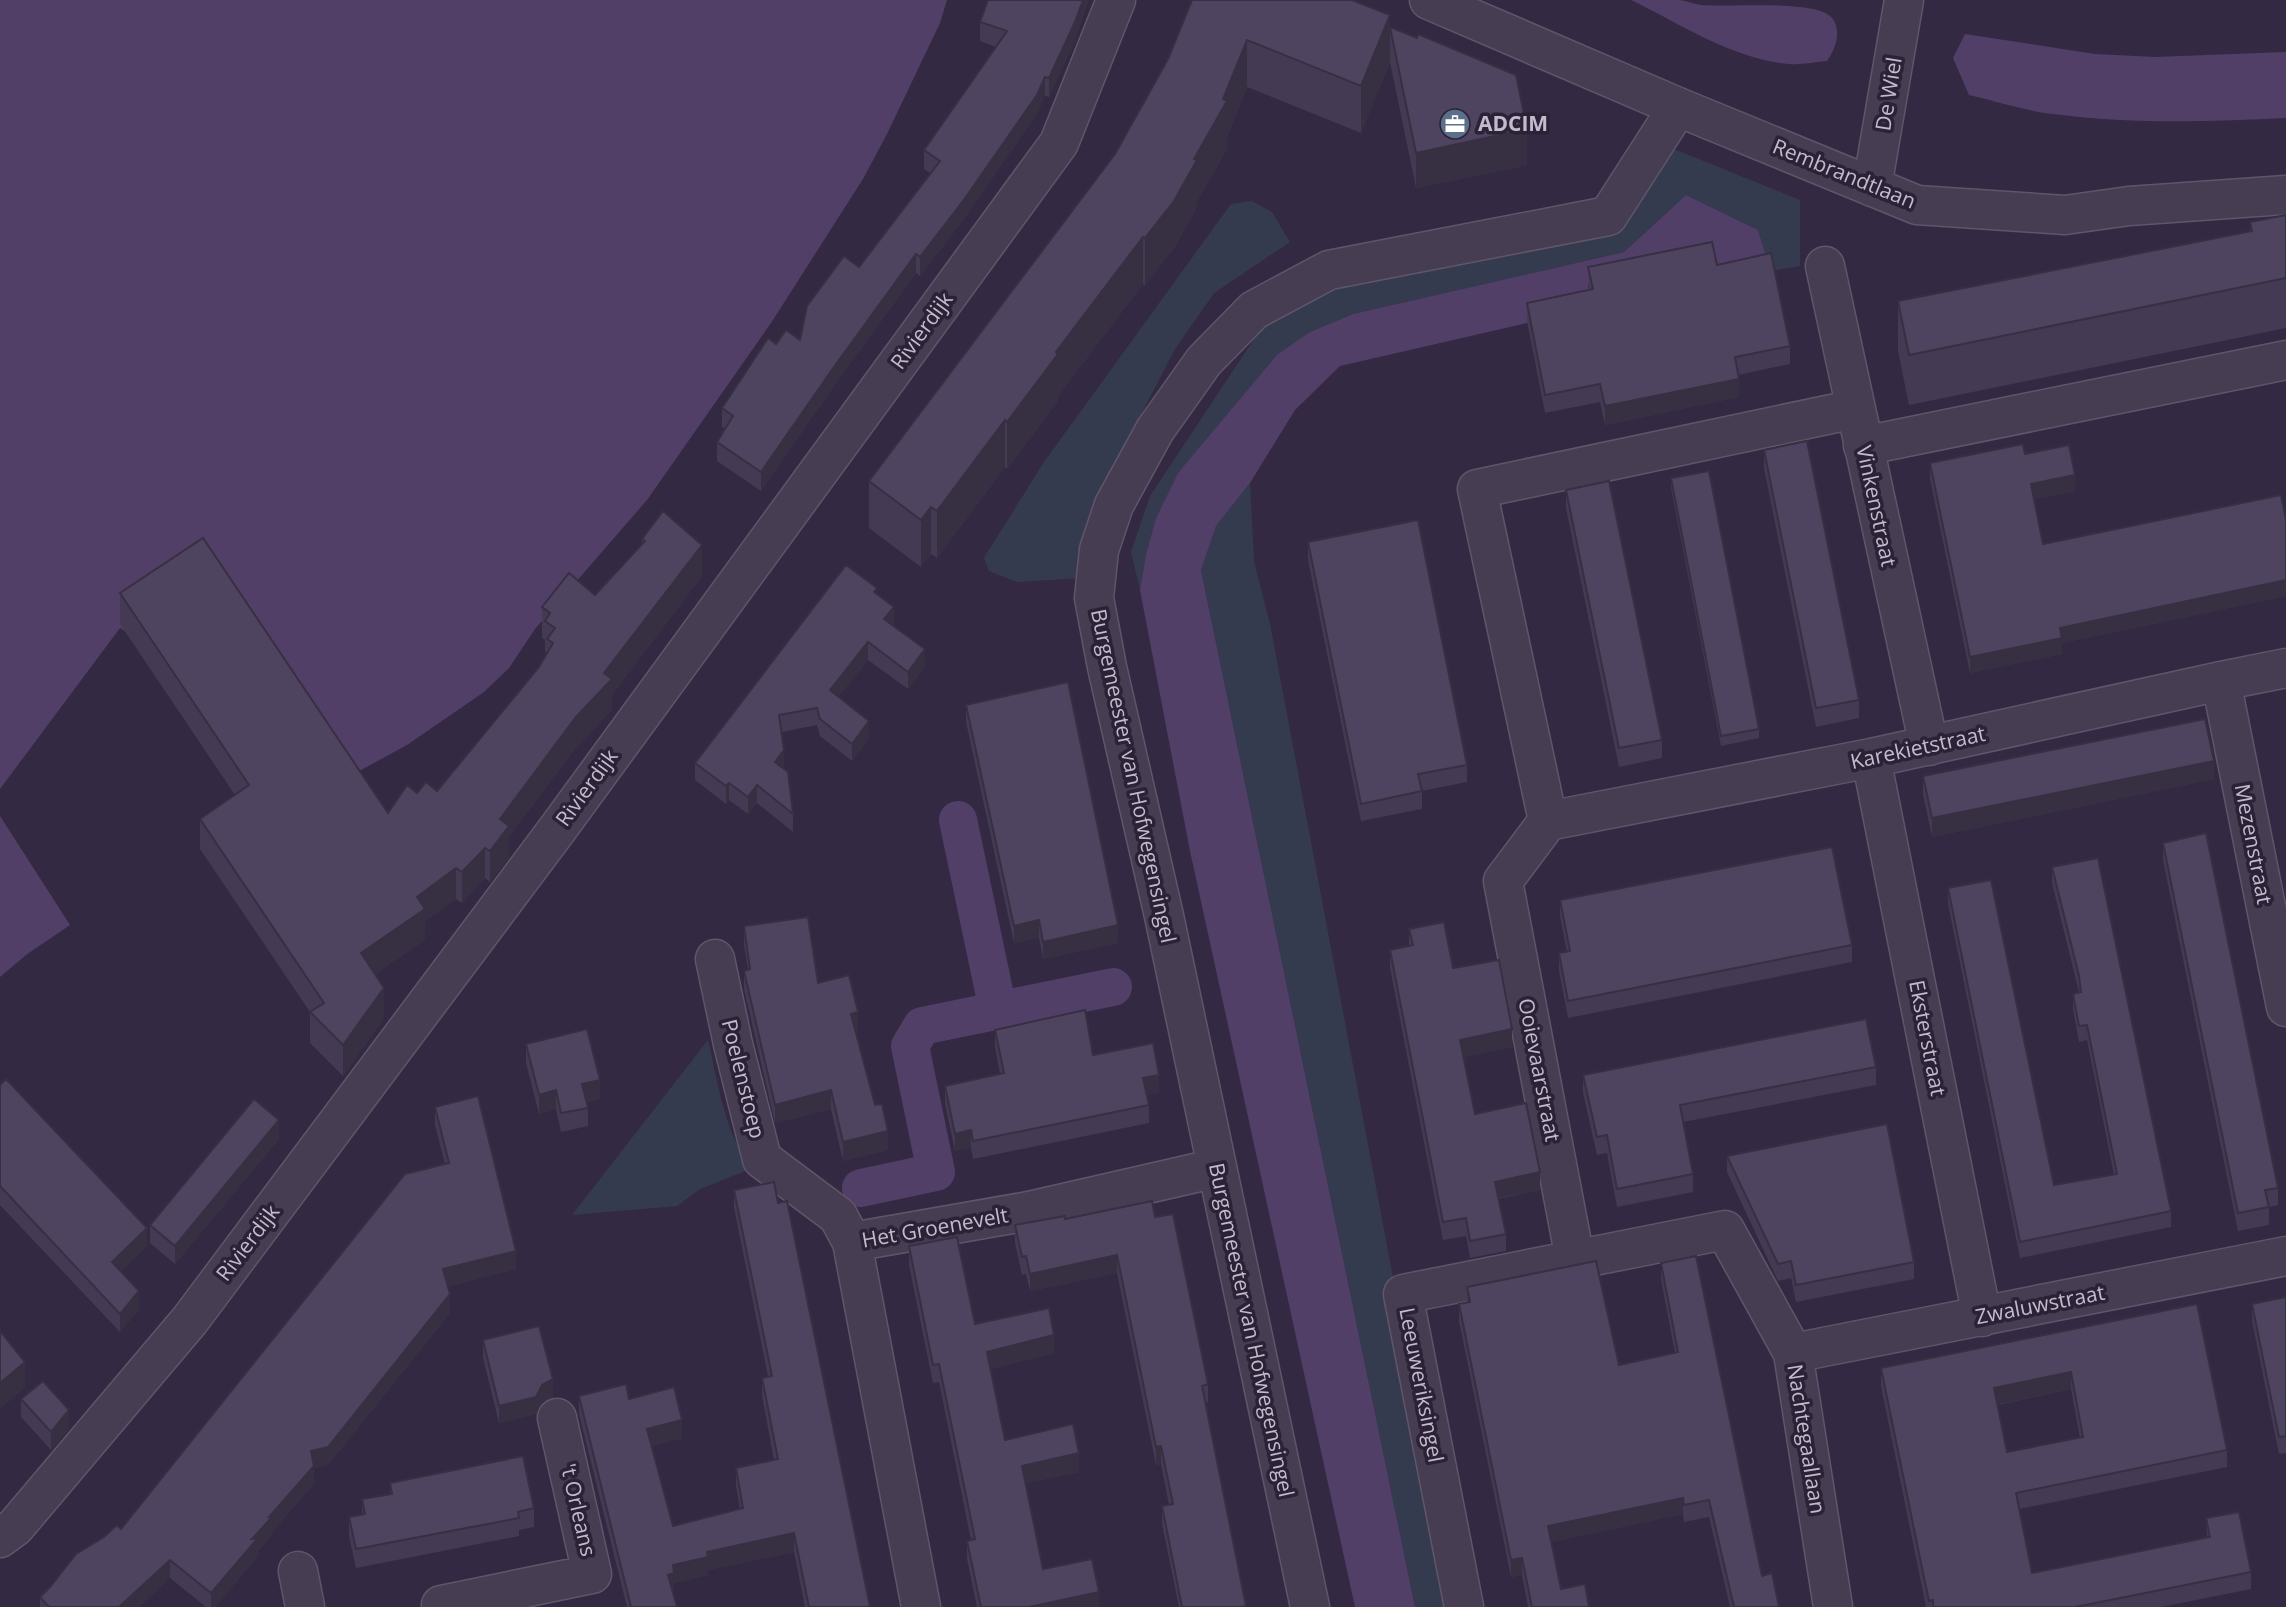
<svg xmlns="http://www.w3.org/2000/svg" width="2286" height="1607" font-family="'Open Sans',sans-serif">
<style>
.green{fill:#353b4f}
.water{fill:#513f68}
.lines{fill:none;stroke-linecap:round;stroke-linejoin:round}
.canal{stroke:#513f68;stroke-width:38}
.minor-casing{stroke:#5f5669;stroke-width:41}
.minor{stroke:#473d52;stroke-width:38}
.wall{fill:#443a53;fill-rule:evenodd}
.shaded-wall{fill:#373043}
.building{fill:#4f4460;stroke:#373043;stroke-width:2;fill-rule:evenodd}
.labels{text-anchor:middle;stroke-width:7;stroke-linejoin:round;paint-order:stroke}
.street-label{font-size:21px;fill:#c3bbcc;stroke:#2c2237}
.poi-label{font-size:21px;font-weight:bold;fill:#c3bbcc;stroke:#2c2237;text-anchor:start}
</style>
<rect width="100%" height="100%" fill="#342942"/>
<path class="green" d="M1669,147l131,53v66l-29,5 -13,-41 -72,-35 -62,57 -271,62 -43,18 -132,141 -22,45 -10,36 -6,36 -9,-38 19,-56 106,-160 38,-37 40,-18 274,-59z
M1252,201l20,11 18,30 -76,51 -39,56 -72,139 -21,90 -65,4 -28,-11 -5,-13 60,-96 187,-258z
M1250,483l4,78 16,63 185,983h-40l-214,-1037 15,-44z
M708,1040c10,42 16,95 45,128l-53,21 -23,17 -105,9z"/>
<path class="water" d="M0,0h947l-7,23 -53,111 -24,45 -92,144 -124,177 -112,129 -26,39 -25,24 -77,53 -57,31 -230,-148 -120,161z
M1631,0c16,0 33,0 49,0 7,1 14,4 21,5 27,2 111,-5 129,11 13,12 6,33 -3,45 -12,1 -26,4 -38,3 -57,-5 -108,-40 -158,-64z
M1965,34l130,20 60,3 131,-5v66c-78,4 -155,6 -233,-4 -28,-3 -57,-13 -84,-19l-16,-37z
M1686,195l72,35 13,42 -183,13 4,23 -252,58 -45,44 -45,73 -34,43 -15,44 214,1037h-60l-165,-756 -50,-261 6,-36 10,-36 22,-45 99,-118 33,-23 43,-18 271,-62z
M0,816l70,109 -44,30 -26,22z"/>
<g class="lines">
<path class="canal" d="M958,820l40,190
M861,1188l75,-16 -26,-126 12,-20 191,-39"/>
<g class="minor-casing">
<path id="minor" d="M1429,0l249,107 239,98 148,10 64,-9 157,-11
M1872,187l32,-187
M1825,266l104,480
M1863,446l423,-86
M2221,681l65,326
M1871,758l111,559
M1548,821l-71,-332 378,-80
M715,959l18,85 29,115 76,57 14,26
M1575,1259l-72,-378 45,-60 323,-63 350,-77 65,-13
M1793,1353l493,-97
M0,1538l15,-11 175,-207 366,-489 503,-688 57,-143
M298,1571l7,36
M441,1607v-2l151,-31 -35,-156
M921,1607l-69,-365 177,-31 188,-43
M1310,1607l-146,-691 -57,-249 -13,-69 5,-48 15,-45 41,-75 49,-69 50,-51 75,-40 279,-54 70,-109
M1464,1607l-61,-313 322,-64 68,123 40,254"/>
</g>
<use href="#minor" class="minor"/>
</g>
<path class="wall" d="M1192,0l198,62 -29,71 -114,-46 -20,50v12l-30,52v6l-23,41 -29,37 -2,-1 -85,112v5l-51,68 -2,-2 -68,91 -6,-4 -10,13 -52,-39v-47l246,-327 53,-95z
M980,22l95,19 -26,56 -4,-1 -8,18 -74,106 -43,56 -4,-3 -80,110 -75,108 -44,-30v-19l8,-13 -3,-2v-19l54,-64 24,-4 59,-73 71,-94 -6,-4v-19l72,-103 -16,-6z
M1390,27l27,11 110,127 -111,23 -26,-126z
M2286,215v113l-377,77 -11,-54v-50l352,-70v-9z
M1717,265l73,81v18l-52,11 1,22 -134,28 -5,-23 -55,11 -18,-92v-18l62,-13 -1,-23z
M1764,450l95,250v18l-43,9 -52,-259z
M2025,454l50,37 -41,8 9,45 243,-24v76l-224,47v11l-92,19 -40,-194v-16z
M1671,478l88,251v9l-38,8 -50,-258z
M1566,490l96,250v18l-43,9 -53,-259z
M642,539l60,37 -90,119v15l-36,38 -67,88v21l-19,25 -5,-4 -23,25 -6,-4 -31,22v19l-50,34 9,44 -41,58 -33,-33v-31l-110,-163v-30l35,-24 -115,-171v-31l268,220 29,-20 20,-2 102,-124 8,-14 -2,-1v-12l-3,-2v-31l53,-12 47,-51z
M1308,542l159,223v17l-45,9v18l-61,12 -53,-261z
M877,595l17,30h-1l32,41 -17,23 -40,-29 -30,37 31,41 -17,23 -32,-25 -3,-11 -35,7 2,36 -1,1 10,45v18l-36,-29 -9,11 -19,-14 -3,4 -31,-24v-17z
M966,705l152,238 -75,16 -4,-21 -25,5 -48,-221z
M1923,776l291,3 -282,58 -9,-43z
M2163,843l115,345v17l-9,2v18l-31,6 -75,-371z
M2052,867l119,344v16l-151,31 -72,-354v-16l106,297 60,-10 -27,-135 -8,2 -6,-33v-15l6,-2 -27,-109z
M1560,900l292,45v17l-284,56 -9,-47v-18l8,-1 -7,-35z
M744,926l74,57 40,48h-2l19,74 13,45 -45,11 -12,-52 -56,14 -31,-134v-18l4,-1 -4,-25z
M1409,929l44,39 59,79 -49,10 12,57 65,76 -41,9 7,35v17l-36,7 -4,-22 -23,4 -53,-272v-18l19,-4z
M995,1030l98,25 66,38 -12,2 2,10v18l-176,36 -2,-11 -16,3 -10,-47v-18l55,-12 -5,-27z
M526,1044l74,55 -13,3 1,6v18l-27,6 -5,-23 -17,5 -13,-51z
M1876,1067v18l-193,37 10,52v18l-76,15 -10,-54 -10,2 -14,-62v-18z
M0,1085l147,161 -26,25 18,38 -19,23 -120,-127z
M435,1107l81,162 -68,17 2,27 -122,152 -14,3v16l-42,48v3l-14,16v5l-43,51h-9l-36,-29 -31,29h-99v-10l81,-68 324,-365 -10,-39z
M279,1139l-104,125 -25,-21v-18z
M1727,1156l187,106v17l-118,23 -5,-24 -13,3 -51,-109z
M734,1190l136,417h-65l-11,-55 -86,18v5l-34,8v8h-2l5,16h-50l-48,-193v-18l50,3 53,39 -30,8 21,80 67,-17 -4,-23v-18l38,-8 -12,-64v-18l6,-2 -34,-168z
M1155,1217l53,167v18l-3,1 41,204h-67l-17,-83v-18l7,-1 -8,-41 -5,1 -39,-192 -87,18 -4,-17 -4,1 -7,-32v-18l50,-6z
M909,1246l66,78 79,29 -64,16 15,71 74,32 -53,11 17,86 56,38h-122l-10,-48v-18l4,-1 -32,-158 -6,1 -24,-118z
M1661,1263l101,313 17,31h-49l-21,-90 -25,5 -1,-8 -132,28 10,47 28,18h-61l-6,-32 -11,2 -52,-256v-17l8,-2v-15l152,78 56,-12 -14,-73z
M2286,1297v156l-7,1 -27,-133v-17z
M2197,1304l30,146v17l-208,42 13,64 175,-36 -1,-19 45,54v17l-90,18h-235l-45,-221v-18zM2071,1389l9,49 -73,14 -9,-47z
M483,1340l70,57 -11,5 -6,12 -37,9 -16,-65z
M21,1399l48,30 -18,21 -30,-33z
M390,1483l144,25v19l-15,3v6l-163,32 -7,-32v-19l13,-3v-15l28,-5z"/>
<path class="shaded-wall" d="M1083,0h6l-14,41 -26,56v-19z
M1390,15v47l-29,71v-47z
M1247,40v47l-20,50v12l-30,52v6l-23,41 -29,37v-47l49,-79 29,-60z
M1045,77v19l-8,18 -74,106 -43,56v-19z
M1527,129v36l-111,23v-35z
M1143,237v47l-85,112v5l-51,68v-47l49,-70z
M916,254v19l-80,110 -75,108v-19l75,-108z
M1739,379v18l-134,28v-19z
M1005,420v47l-68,91v-47z
M2075,475v16l-44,9v-16z
M931,507v47l-10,13v-47z
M702,545v31l-90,119v15l-36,38 -67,88v21l-19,25v-31l10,-32 104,-146z
M2286,580v16l-224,47v11l-92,19v-16l90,-29z
M894,607v18l-10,12v-18z
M868,642v18l-38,48v-18z
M925,649v17l-17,23v-17z
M869,721v17l-17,23v-17z
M784,750v18l-9,12v-18z
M2214,761v18l-282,58v-19z
M729,783v17l-3,4v-18z
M757,785v18l-9,11v-17z
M485,848v30l-23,25v-31z
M456,868v31l-31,22v19l-64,44v-31l56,-56z
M1039,920v18l-25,5v-17z
M1118,925v18l-75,16v-17z
M384,988v30l-41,58v-31z
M858,1012v19l-7,1v-18z
M1512,1029v18l-52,11v-18z
M1159,1075v18l-16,3v-18z
M600,1080v19l-18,4v-19z
M556,1090v19l-17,5v-19z
M831,1090v19l-56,14v-18z
M279,1120v19l-104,125v-18z
M971,1130v18l-16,3v-17z
M888,1131v19l-45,11v-19z
M1540,1172v18l-45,9v-17z
M147,1228v18l-35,34v-18z
M516,1251v18l-73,19v-19z
M1117,1255v18l-87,18v-17z
M139,1291v18l-19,23v-18z
M450,1294v19l-122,152 -14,3v16l-42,48v3l-14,16v5l-43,51h-4v-14l58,-76 42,-66z
M1054,1335v18l-67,17v-18z
M25,1362v26l-25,21v-26z
M2071,1372v17l-77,16v-17z
M553,1379v18l-11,5 -6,12 -37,9v-17z
M69,1410v19l-18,21v-18z
M682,1420v18l-35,9v-18z
M1161,1446v18l-5,1v-18z
M1079,1453v19l-57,12v-18z
M1683,1498v16l-135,29v-17z
M794,1533v19l-86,18v5l-34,8v8l-6,2v-18l5,-10 34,-13z
M1522,1558v17l-11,2v-17z
M170,1560v18l-31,29h-20z
M1099,1592v15h-70z"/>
<path class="building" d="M988,0h95l-8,22 -26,56 -4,-1 -8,18 -74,106 -43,56 -4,-3 -80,110 -75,108 -44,-30 16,-26 -11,-8 46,-70 8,6 10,-14 14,10 7,-34 37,-50 15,11 81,-106 -16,-11 83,-119 -27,-9z
M1192,0h160l38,15 -29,71 -114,-46 -24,59 4,2 -33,58 3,1 -23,41 -29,37 -2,-1 -87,115 2,2 -51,68 -2,-2 -68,91 -6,-4 -10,13 -52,-39 246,-327 53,-95z
M1390,27l27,11 1,-4 98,41 11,54 -111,24z
M2286,215v63l-377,77 -11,-54 354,-70 -2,-9z
M1712,242l5,23 54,-12 19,93 -55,11 4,22 -134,27 -5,-22 -55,11 -18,-92 66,-14 -5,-22z
M1807,441l52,259 -43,8 -52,-258z
M2023,444l2,10 44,-9 6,30 -44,9 12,60 238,-49 5,25v60l-226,48 2,10 -92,19 -40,-194z
M1709,471l50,258 -38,7 -50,-258z
M1609,481l53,259 -43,8 -53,-258z
M663,511l39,34 -98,128 8,6 -36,38 -76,102 9,7 -19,25 -5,-3 -23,24 -6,-4 -39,29 8,12 -64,44 23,35 -41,57 -33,-33 14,-9 -124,-184 49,-34 -129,-192 83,-55 185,275 19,-28 10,8 9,-11 11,9 102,-124 14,-24 -6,-4 8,-11 -10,-7 5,-8 -8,-6 27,-34 26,22 50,-54 -3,-2z
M1418,520l49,245 -49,9 4,17 -61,13 -53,-262z
M846,565l31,23 -3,4 20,15 -10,12 41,30 -17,23 -40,-30 -38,48 39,31 -17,23 -32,-25 -3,-11 -38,7 5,35 -9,12 13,10 5,42 -36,-29 -9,12 -19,-14 -3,3 -31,-23z
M1068,682l50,243 -75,17 -4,-22 -25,6 -48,-221z
M2205,719l9,42 -282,57 -9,-42z
M2206,833l72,355 -13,2 4,17 -31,6 -75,-370z
M1832,847l20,98 -284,56 -9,-48 11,-2 -10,-51z
M2098,858l73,353 -151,31 -72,-354 43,-8 63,305 63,-11 -30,-149 -8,1 -6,-32 8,-2 -2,-16 -27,-109z
M808,917l10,66 31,-8 9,37 -7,2 24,91 7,-1 6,27 -45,11 -12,-52 -56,15 -31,-134 6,-2 -6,-43z
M1444,922l9,46 46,-8 13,69 -52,11 15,74 51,-11 14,69 -45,10 11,52 -36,7 -4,-23 -23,4 -53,-272 23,-5 -4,-16z
M1085,1010l8,45 60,-12 6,32 -16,3 6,27 -176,36 -2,-11 -16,4 -10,-48 59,-13 -9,-43z
M1866,1019l10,48 -196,38 13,69 -76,15 -10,-54 -10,2 -14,-62z
M587,1029l13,51 -18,4 6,24 -27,5 -5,-23 -17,5 -13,-51z
M6,1079l141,149 -35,34 27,29 -19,23 -120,-128v-101z
M478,1096l38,155 -73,18 7,25 -122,153 -17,4 3,15 -45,51h3l-20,22 6,-1 -47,55 -41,-33 -51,47h-70l-9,-10 10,-10 26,-33 28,-17 13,-12 4,4 284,-355 44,-11 -14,-56z
M254,1099l25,21 -104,126 -25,-21z
M1887,1124l27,138 -118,23 -5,-24 -13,3 -51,-108z
M774,1182l4,21 9,-2 83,406h-61l-15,-74 -87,19 1,5 -35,8 1,8 -6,2 9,32h-46l-52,-211 47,-12 3,15 45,-12 8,33 -35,9 26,97 70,-18 -7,-40 42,-9 -16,-81 10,-2 -38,-186z
M1152,1201l3,16 18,-3 35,170 -6,2 44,220 -6,1h-58l-20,-101 11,-2 -12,-58 -5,1 -39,-192 -87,19 -4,-18 -4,1 -7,-32 50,-9v3z
M957,1237l18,87 74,-16 5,27 -67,17 18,88 68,-16 6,29 -57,13 21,103 49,-10 7,33 -70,15h-48l-14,-66 8,-2 -36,-175 -6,1 -24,-119z
M1696,1256l66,320 10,-3 7,34h-45l-25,-107 -25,5 -1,-7 -135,28 13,63 24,-5 4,23h-57l-10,-49 -11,2 -52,-256 11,-2 -3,-15 129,-26 23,104 59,-13 -17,-89z
M2286,1297v139l-7,1 -27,-133z
M2197,1304l30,146 -211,43 16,80 178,-36 -4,-19 33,-6 12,60 -176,35h-142v-7l-4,1 -7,-33 -41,-200zM2071,1372l12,65 -76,15 -13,-64z
M539,1326l14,53 -11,6 -6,12 -37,9 -16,-66z
M0,1331l25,31 -25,21z
M43,1381l26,29 -18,22 -30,-33z
M523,1456l11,52 -16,4 1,6 -163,31 -7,-32 16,-3 -3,-15 30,-5 -2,-11z"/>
<defs>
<g id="office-disc" transform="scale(1.575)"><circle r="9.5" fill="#5c6f8a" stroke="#2c2237"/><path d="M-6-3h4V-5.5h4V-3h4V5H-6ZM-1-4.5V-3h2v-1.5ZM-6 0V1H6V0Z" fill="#fff"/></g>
</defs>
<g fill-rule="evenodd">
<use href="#office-disc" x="1455" y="124"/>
</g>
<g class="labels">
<g class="street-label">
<text transform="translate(1889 94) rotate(-81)" y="7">De Wiel</text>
<text transform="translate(1844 174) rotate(22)" y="7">Rembrandtlaan</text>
<text transform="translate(922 331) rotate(-54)" y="7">Rivierdijk</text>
<text transform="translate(1876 506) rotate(78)" y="7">Vinkenstraat</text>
<text transform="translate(1918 748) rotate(-12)" y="7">Karekietstraat</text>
<text transform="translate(1133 776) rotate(78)" y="7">Burgemeester van Hofwegensingel</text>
<text transform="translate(587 788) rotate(-54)" y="7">Rivierdijk</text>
<text transform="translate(2253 844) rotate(79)" y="7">Mezenstraat</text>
<text transform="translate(1927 1038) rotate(79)" y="7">Eksterstraat</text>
<text transform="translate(1539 1070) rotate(79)" y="7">Ooievaarstraat</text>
<text transform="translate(743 1079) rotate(76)" y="7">Poelenstoep</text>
<text transform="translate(935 1228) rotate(-10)" y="7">Het Groenevelt</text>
<text transform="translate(248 1243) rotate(-53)" y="7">Rivierdijk</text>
<text transform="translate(2040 1305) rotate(-11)" y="7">Zwaluwstraat</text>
<text transform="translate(1251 1330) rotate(78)" y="7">Burgemeester van Hofwegensingel</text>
<text transform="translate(1421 1385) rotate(79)" y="7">Leeuweriksingel</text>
<text transform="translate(1806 1439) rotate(81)" y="7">Nachtegaallaan</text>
<text transform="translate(578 1510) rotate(77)" y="7">'t Orleans</text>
</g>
<g class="poi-label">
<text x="1478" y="131">ADCIM</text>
</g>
</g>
</svg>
